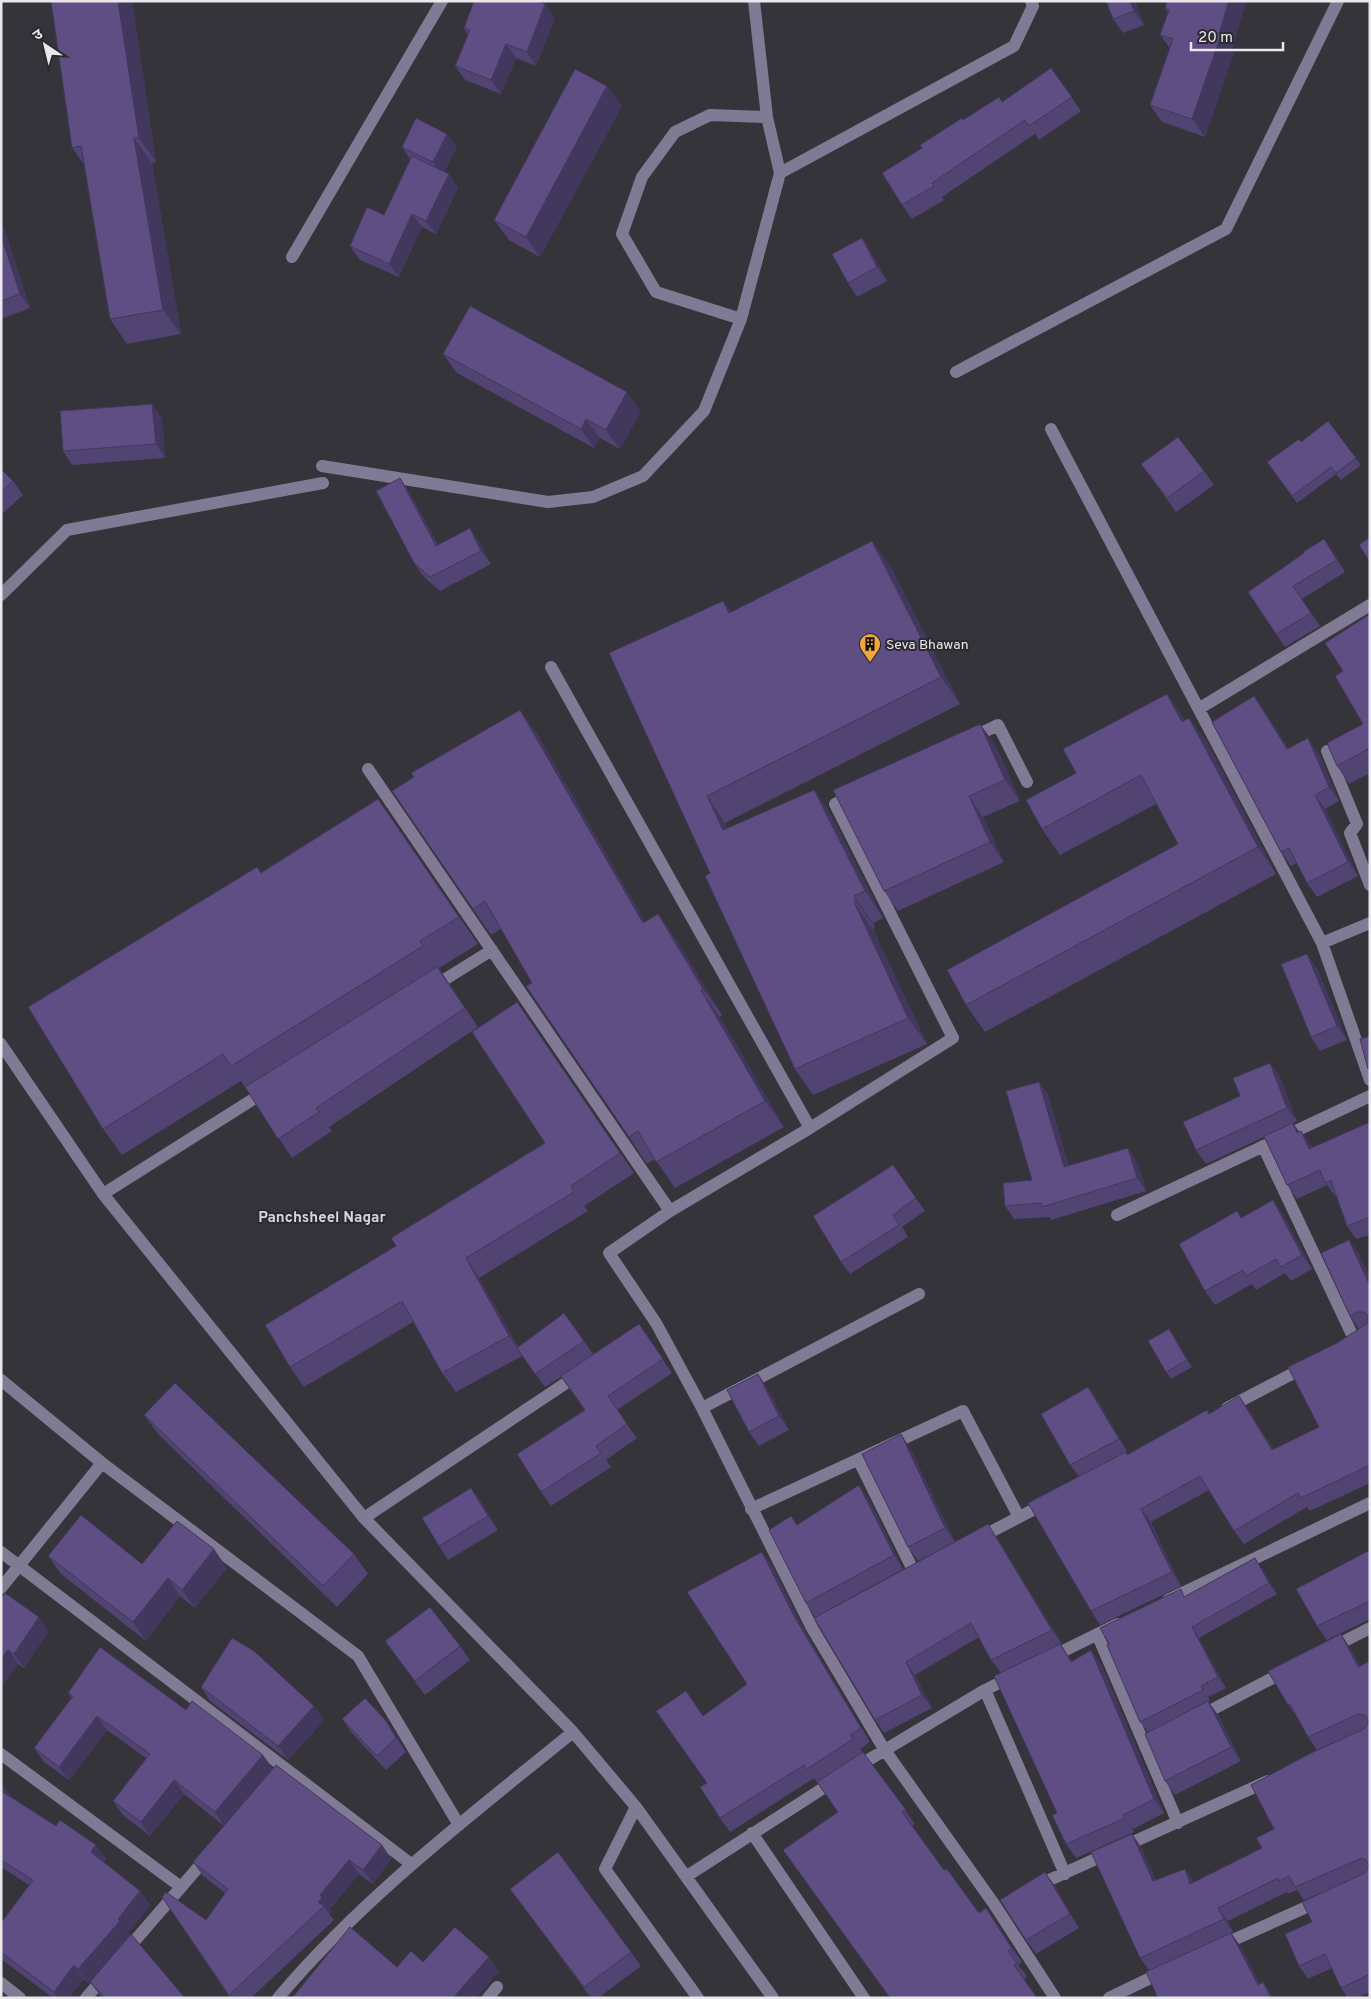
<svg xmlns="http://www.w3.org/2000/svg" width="1371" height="1999" font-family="Overpass,'Noto Sans Devanagari',sans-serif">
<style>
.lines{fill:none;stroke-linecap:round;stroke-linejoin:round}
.minor{stroke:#817a94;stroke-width:12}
.wall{fill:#514372}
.shaded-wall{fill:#42375c}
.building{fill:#5e4e84;stroke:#42375c}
.labels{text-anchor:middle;stroke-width:4;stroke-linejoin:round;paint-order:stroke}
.poi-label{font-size:14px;fill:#e9e8ed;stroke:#2b2a31;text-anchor:start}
.neighbourhood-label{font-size:15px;font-weight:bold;fill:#d8d5df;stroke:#2b2a31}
</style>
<rect width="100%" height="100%" fill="#35343b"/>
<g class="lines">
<path class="minor" d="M780,173l234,-127 19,-40 -2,-5
M292,257l150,-256
M741,319l-85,-27 -34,-58 20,-57 33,-45 35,-17 57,2
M956,372l270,-143 112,-228
M1051,429l271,514 48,137
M322,466l226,36 45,-5 50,-21 61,-65 37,-92 39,-146 -13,-56 -13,-116
M1,595l66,-65 256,-47
M551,667l259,461
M1200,708l170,-103
M971,738l27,-13 29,57
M1327,751l30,73 -7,9 20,52
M368,769l302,442
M854,795l-19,9 118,234 -143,90 -140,83 -61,42 47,70 46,85 110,220 72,121 110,155 61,94
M1322,943l48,-20
M431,988l61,-38
M1,1044l102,150 261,324 209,214 63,75 137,191
M1263,1146l92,195
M103,1194l163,-103
M1117,1215l253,-119
M1,1380l101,83 256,193 101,169
M702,1408l217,-114
M1227,1408l80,-42
M859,1461l55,111
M751,1509l212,-98 56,106
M364,1518l214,-143
M977,1539l71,-37
M1,1552l410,312
M1,1588l101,-125
M1168,1600l202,-97
M1097,1634l81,189
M1331,1648l39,-20
M1051,1657l67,-33
M985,1690l80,184
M1200,1716l86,-45
M1,1754l180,133
M855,1768l130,-78 28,-14
M636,1807l-31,62 93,129
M752,1833l112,165
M687,1876l149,-96
M1036,1886l232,-105
M1222,1945l98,-44
M125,1952l83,-96
M1,1983l19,15
M86,1998l20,-23
M278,1998c85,-101 193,-183 295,-266
M488,1998l9,-11
M1109,1998l56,-27"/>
</g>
<path class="wall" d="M51,1h81l24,161 -4,1 29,171 -54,10 -17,-25 -26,-155 -12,-16z
M1106,1h29l9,24 -21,8 -10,-14z
M1167,1l65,49 2,3 -29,84 -43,-15 -12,-17 20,-57 -10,-13 8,-22 -3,-5z
M545,4l10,14 -19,48 -20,-8 -15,36 -36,-14 -10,-14 13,-31 -4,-7z
M1051,68l30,43 -42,29 -4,-6 -93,63 2,3 -32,19 -10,-14 20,-57 41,-28 39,-18z
M622,106l-82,151 -31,-17 -15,-20z
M402,147h55l-13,25 5,2 9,14 -22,46 -14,-7 -23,50 -39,-17 -10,-14 34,-31 26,-56z
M1,219l29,89 -29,11z
M862,238l9,14 16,29 -30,16 -9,-14z
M443,354l198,57 -21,38 -20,-11 -6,10 -137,-75z
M162,418l3,40 -93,7 -9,-14z
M1328,421l33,44 -20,15 -5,-6 -39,29 -30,-41 34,-20z
M1141,464l63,7 10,14 -38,27z
M1,469l12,12 10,14 -22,20z
M400,478l9,14 29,53 41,-3 12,22 -51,27 -16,-14 -10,-14z
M1333,551l12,21 -43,27 18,27 -35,21 -37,-55z
M891,567l69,137 -235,119 3,5 86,-38 18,27 51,101 -10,5 2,5 -2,1 54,115 -114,51 -18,-26 -85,-196 -101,-220 114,-52 8,11z
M1370,614v159l-21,11 -12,-18 26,-42 -20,-53z
M1254,696l10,14 24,39 30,3 21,49 -14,8 33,67 -41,21 -10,-14 -10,-20 -6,3 -10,-14z
M520,710l19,27 106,185 13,-8 19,27 45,74 -2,2 64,110 -109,61 -20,-29 -8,5 -18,-27 -97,-154 -31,-54 -10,6 -18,-26z
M1189,718l19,26 68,130 -291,158 -19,-27 212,-161 -22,-40 -96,51 -18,-26z
M995,744l25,57 -37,16 21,45 -106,49 -14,-20z
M378,799l100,145 -39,24 39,59 -149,100 3,4 -40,27 -51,-77 -119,74 -19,-26 158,-257z
M1317,968l30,72 -27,11 -9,-14z
M517,1002l117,171 -50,33 4,5 -109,67 39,69 46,-34 29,41 46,-30 33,49 -55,37 20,28 -31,22 5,7 -60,39 -10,-14 44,-82 -24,-33 -16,10 -23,-31 -66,36 -14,-19 -29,-51 -109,65 -14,-20 106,-121 149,-103z
M1270,1063l10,14 17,44 -4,2 6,9 12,13 1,3 58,-26v113l-14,4 -9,-13 -11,-30h-1l-8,-11 -30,14 -10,-14 -23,-48 -58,27 -10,-14 44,-54z
M1039,1082l9,12 21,72 68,-5 9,30 -95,29 -2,-3 -35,2 -9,-13 27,-26z
M893,1165l32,46 -23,16 6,10 -58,37 -9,-12z
M1283,1214l29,55 -21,12 -6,-8 -29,17 -4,-6 -37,21 -10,-14 37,-74z
M1359,1254l11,25v204l-60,28 -3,-4 -63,37 -10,-13 -25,-41 -58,32 30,64 -81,39 -9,-14 -12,-135 -9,-11 18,-78 9,12 30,52 -1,1 2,2 79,-44 3,4 39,-4 24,39 46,-22 18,-84 22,-14 -9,-13z
M1169,1329l5,7 18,31 -21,12 -5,-7z
M758,1374l9,14 22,42 -30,16 -10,-14z
M144,1415l210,139 14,20 -31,33 -178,-172z
M910,1448l45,94 -37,19 -10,-14z
M471,1488l10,14 17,28 -50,30 -9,-14z
M869,1499l34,70 -84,46 178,-77 65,106h-1l11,18 29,2 63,149 -31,16 1,3 -58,26 -10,-14 -9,-31 -56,-140 -10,-13 -12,-23 -64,38 17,33 -48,25 -9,-13 -60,-103 -9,-14z
M1370,1550v69l-43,21 -10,-14z
M48,1556l94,8 85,4 -32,40 -15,-12 -34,45 -85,-67z
M1255,1558l7,11 15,25 -78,44 27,50 -18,9 2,4 -2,1 10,13 23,46 -66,34 -10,-14 -17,-49 -8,-10 46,-126z
M772,1565l33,67 65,110 -10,7 55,75 -3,2 32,44 35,43 7,-5 36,54 -4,3 9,11 -3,3 -186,-167 -24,-34 -84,54 -10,-14 -13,-35 -4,-67 44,-32z
M1,1599l48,32 -25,37 -6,-4 -17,23z
M1341,1634l9,14 10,18 10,-5v331l-13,6h-9l-7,-10 -9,-20 -24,11 -9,-13 13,-44 16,-32 -24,10 -7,-10 -9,4 -1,-2 -59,29 5,11 -2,1 10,14 19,37 3,-2 11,16h-116l-9,-28 -9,-12 -8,-124 9,13 15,33 38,2 68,-34 12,-19 91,-100 -48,21 -9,-13 -10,-19 -10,-13z
M385,1641l75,5 10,14 -45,35z
M201,1687l113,19 10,14 -36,40 -78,-59z
M68,1693l118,17 87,59 109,76 9,14 -18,25 -14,-10 -29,35 2,2 -3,3 5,6 -83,78h-21l-68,-101 44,23 19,-27 -22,-17 -10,-14 31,-36 -40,-32 -34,42 -27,-21 -10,-14 33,-43 -39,-28 -38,50 -25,-18 -10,-14 38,-50z
M342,1719l44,2 10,14 10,17 -20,18 -34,-37z
M1,1783l9,12v1l96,62 -2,4 36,29 10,14 -22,28 2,2 -42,48 -4,-4 -15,19h-16l-52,-39v-36l28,-38 -28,-18z
M1055,1886l24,42 -43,26 -10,-14z
M510,1889l121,63 10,14 -43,32h-7z
M90,1982l95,16h-83z"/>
<path class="shaded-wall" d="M118,1h14l24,161 -17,-24z
M1130,1h5l9,24 -10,-14z
M1229,1h18l-15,49 2,3 -29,84 -13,-18z
M545,4l10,14 -19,48 -9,-14z
M506,44l10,14 -15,36 -10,-14z
M607,86l15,20 -82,151 -14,-20z
M447,134l10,13 -15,29 -9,-14z
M134,138l18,25 29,171 -18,-24z
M449,174l9,14 -22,46 -10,-13z
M412,214l10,13 -23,50 -10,-13z
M1,219l29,89 -10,-14 -19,-59z
M862,238l9,14 16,29 -10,-14z
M627,392l14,19 -21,38 -14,-19z
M152,404l10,14 3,40 -9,-14z
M586,419l14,19 -6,10 -13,-19z
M400,478l9,14 36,68 -9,-14z
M470,528l9,14 12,22 -10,-13z
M1324,539l9,12 12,21 -8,-12z
M872,541l19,26 69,137 -19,-27z
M723,601l19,26 -13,-14z
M1167,694l18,26 -3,2z
M1254,696l10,14 33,53 -10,-14z
M520,710l19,27 122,213 -18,-27z
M1189,718l19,26 68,130 -18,-27z
M980,724l15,20 25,57 -15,-21z
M1308,738l10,14 21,49 -10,-14z
M814,790l18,27 51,101 -18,-27z
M1315,795l10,14 33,67 -10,-14z
M707,796l18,27 17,34 -19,-27z
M969,796l14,21 21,45 -14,-20z
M854,896l19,27 2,5 -19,-27z
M854,902l19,27 54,115 -19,-26z
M658,914l19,27 45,74 -19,-26z
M1307,954l10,14 30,72 -10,-14z
M701,990l19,27 64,110 -19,-26z
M1270,1063l10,14 17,44 -10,-13z
M1039,1082l9,12 25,86 -9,-13z
M1293,1123l10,14 -6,-4z
M1301,1131l10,14 8,18 -10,-14z
M1128,1148l9,13 9,30 -9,-13z
M1273,1200l10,14 29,55 -10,-14z
M1349,1240l10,14 11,25v7z
M466,1258l13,20 44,77 -14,-19z
M1169,1329l5,7 18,31 -5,-7z
M758,1374l9,14 22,42 -10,-14z
M1088,1387l9,12 30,52 -8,-12z
M1239,1396l10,14 32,53 -9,-13z
M901,1434l9,14 45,94 -10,-14z
M859,1485l10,14 34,70 -9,-14z
M471,1488l10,14 17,28 -10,-14z
M1141,1509l10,13 30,64 -9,-14z
M988,1524l9,14 65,106 -10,-14z
M214,1549l13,19 -32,40 -13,-18z
M762,1552l10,13 33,67 65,110 -9,-14 -66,-110z
M1255,1558l7,11 15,25 -8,-11z
M168,1578l12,18 -34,45 -13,-19z
M39,1617l10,14 -25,37 -10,-14z
M1192,1627l7,11 27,50 -8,-11z
M1341,1634l9,14 17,32 -9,-13z
M8,1650l10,14 -17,23v-28z
M1091,1650l10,14 63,149 -10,-14z
M906,1662l9,13 17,33 -10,-13z
M1208,1701l10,14 23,46 -10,-14z
M314,1706l10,14 -36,40 -10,-14z
M97,1716l10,14 -38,50 -10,-13z
M386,1721l10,14 10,17 -10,-14z
M263,1755l10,14 -49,57 -9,-14z
M174,1780l10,14 -34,42 -9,-14z
M1,1783l9,12 -4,6 -5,-6z
M1123,1815l10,14 1,3 -9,-14z
M1132,1834l9,13 21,47 -9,-13z
M96,1845l10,13 -5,8 -10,-14z
M382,1845l9,14 -18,25 -10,-14z
M349,1860l10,14 -29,35 2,2 -3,3 -5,-8 -6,-4 2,-7z
M1185,1869l9,13 -4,2z
M1045,1872l10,14 24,42 -9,-14z
M140,1891l10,14 -22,28 2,2 -42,48 -10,-14z
M986,1908l10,14 26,40 -10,-13z
M1218,1908l10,13 5,11 -9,-13z
M1231,1933l10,14 26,51 -9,-13z
M489,1957l10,15 -23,26h-23z
M74,1965l10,14 -15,19h-11l-4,-6z
M1263,1982l11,16h-3z"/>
<path class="building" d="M51,1h67l21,137h-5l29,172 -53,9 -29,-173 -9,2z
M474,1h64l7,3 -18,48 -21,-8 -15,36 -36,-14 15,-36 -6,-2z
M1106,1h24l4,10 -21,8z
M1167,1h62l-10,33 2,1 -29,84 -42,-14 23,-66 -13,-4 9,-25 -4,-2z
M1051,68l21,29 -43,29 -4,-6 -93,63 2,3 -32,19 -20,-32 40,-25 -2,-3 42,-27 1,2 36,-23 3,5z
M575,69l32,17 -81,151 -32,-17z
M416,118l31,16 -14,28 -31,-15z
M412,156l37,18 -23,47 -14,-7 -23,50 -39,-18 17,-39 17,8z
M1,235l19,59 -19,7z
M862,238l15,29 -29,16 -16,-29z
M470,306l157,86 -21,38 -20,-11 -5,10 -138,-75z
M152,404l4,40 -93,7 -3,-40z
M1328,421l28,37 -20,15 -5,-6 -39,29 -25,-34 32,-23 2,3z
M1178,437l26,34 -37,27 -26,-34z
M1,469l12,12 -12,11z
M400,478l36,68 34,-18 11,23 -51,26 -16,-14 -38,-72z
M1370,537v25l-11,-17z
M1324,539l13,21 -44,26 18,27 -35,21 -28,-42 56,-39 -1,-1z
M872,541l69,136 -234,119 16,34 91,-40 51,101 -11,5 2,5 -2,1 54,116 -113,51 -90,-193 5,-3 -101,-220 114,-52 6,12z
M1370,614v134l-33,18 -10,-23 36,-19 -28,-48 8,-5 -18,-28z
M1167,694l15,28 7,-4 69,129 -292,158 -19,-35 231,-126 -37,-69 -99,54 -16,-29 50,-27 -13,-24z
M1254,696l33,53 21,-11 21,49 -14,8 33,67 -41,21 -18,-35 -8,4 -69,-130z
M520,710l123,213 15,-9 45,75 -2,1 64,111 -109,61 -18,-31 -9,6 -103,-151 6,-3 -47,-82 -12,8 -81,-118 22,-14 -3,-4z
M980,724l25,56 -36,16 21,46 -106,49 -51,-101z
M378,799l81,118 -39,24 3,5 -192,120 -8,-12 -120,75 -75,-122 229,-140 4,6z
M1307,954l30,72 -26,11 -30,-73z
M437,967l28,41 -149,100 3,4 -41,27 -33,-52z
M517,1002l103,151 -49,33 3,6 -108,66 43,78 -67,37 -40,-72 -112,66 -25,-42 131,-79 -5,-8 154,-95 -73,-111z
M1370,1036v33l-1,-1 -1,1 -8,-30z
M1270,1063l17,45 -91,42 -13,-28 57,-26 -7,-18z
M1039,1082l25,85 64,-19 9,30 -95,29 -1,-4 -36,3 -2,-23 29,-3 -26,-89z
M1370,1122v95l-23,9 -16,-46 -6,3 -5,-13 -33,15 -23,-49 29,-13 4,10 4,-2 8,18z
M893,1165l23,33 -23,17 6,10 -58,37 -28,-46z
M1273,1200l29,55 -21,12 -5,-8 -30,17 -3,-6 -38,21 -26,-47 58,-33 4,7z
M1349,1240l21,46v179l-69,33 -3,-5 -64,38 -34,-55 -59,33 31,63 -81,39 -63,-108 98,-51 1,3 80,-45 2,4 30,-18 33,54 47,-23 -31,-60 49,-24 31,-20v-7l-4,-4h-7l-7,4 -29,-63z
M564,1313l20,28 -49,33 -18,-26z
M639,1324l24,35 -55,37 19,28 -31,22 5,7 -60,39 -24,-38 68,-44 -24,-34z
M1169,1329l18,31 -21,12 -18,-31z
M758,1374l21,42 -30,16 -22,-42z
M175,1383l179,171 -31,32 -179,-171z
M1088,1387l31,52 -49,26 -29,-51z
M901,1434l44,94 -37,19 -46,-93z
M859,1485l35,70 -88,48 -37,-73 22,-14 6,9z
M471,1488l17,28 -49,30 -17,-28z
M81,1515l61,49 35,-43 37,28 -32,41 -14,-12 -35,44 -85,-66z
M988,1524l64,106 -61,30 -20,-37 -65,39 16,33 -47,25 -61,-102z
M1370,1550v51l-53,25 -21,-37z
M762,1552l33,66 66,110 -11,7 3,4 -46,30 -3,-4 -84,53 -20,-31 7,-4 -51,-72 30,-20 17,25 44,-32 -60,-92z
M1255,1558l14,25 -77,44 26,50 -17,9 2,4 -63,32 -33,-77 2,-1 -9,-16 81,-39 3,8z
M5,1593l34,24 -25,37 -6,-4 -7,9v-60z
M430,1607l30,39 -45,35 -30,-40z
M1341,1634l17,33 12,-6v313l-29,14 -16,-34 -26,12 -14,-32 27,-12 -10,-20 63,-29 4,-7 -3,-6 -4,-2 -67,29 -6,-11 -10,5 -1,-3 -60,30 6,11 -84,39 -49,-106 41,-18 21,47 32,-12 5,15 72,-36 -6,-10 18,-9 -23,-44 58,-31 55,-25 5,-7 -4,-7 -7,-1 -50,23 -18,-33 -2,1 -20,-34z
M232,1638l22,13 60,55 -36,40 -77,-59z
M1060,1644l11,18 20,-12 63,149 -31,16 2,3 -59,26 -14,-29 5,-2 -63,-137z
M100,1647l86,63 6,-9 71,54 -48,57 -41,-32 -33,42 -28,-21 37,-47 -53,-38 -38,51 -25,-19 39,-52 -5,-3z
M365,1698l21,23 10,17 -19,18 -35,-37z
M1208,1701l23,46 -66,34 -20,-47z
M863,1752l43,58 -4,2 42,58 3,-1 32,44 7,-5 26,41 -4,2 9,12 -3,2 23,33h-147l-107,-148 55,-38 -21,-30z
M276,1765l106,80 -19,25 -14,-10 -29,35 2,3 -4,4 6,4 -95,89 -67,-98 4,-5 40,28 22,-31 -35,-27z
M1,1791l55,35 4,-6 36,25 -5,7 49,39 -22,28 2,2 -42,48 -4,-4 -20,27 -53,-40v-29l32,-43 -32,-20z
M558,1852l73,100 -47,35 -74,-98z
M1045,1872l25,42 -44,26 -26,-40z
M350,1927l47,40 14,-16 12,11 32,-35 34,30 -36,41h-161z
M1231,1933l27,52 5,-3 8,16h-113l-12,-26z
M131,1934l54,64h-80l-15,-16z"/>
<defs>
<g id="building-pin" transform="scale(1.125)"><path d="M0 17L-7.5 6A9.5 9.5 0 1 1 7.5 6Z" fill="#efa73d" stroke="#2b2a31"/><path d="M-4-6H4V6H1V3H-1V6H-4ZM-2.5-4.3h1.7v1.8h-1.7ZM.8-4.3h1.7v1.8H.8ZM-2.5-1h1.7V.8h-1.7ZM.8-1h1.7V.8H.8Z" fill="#111"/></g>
</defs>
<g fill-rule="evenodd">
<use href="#building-pin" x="870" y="644"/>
</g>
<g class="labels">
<g class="poi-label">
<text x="886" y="649">Seva Bhawan</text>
</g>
<g class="neighbourhood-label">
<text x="322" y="1222">Panchsheel Nagar</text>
</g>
</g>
<rect width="1371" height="1999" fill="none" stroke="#e9e8ed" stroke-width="5"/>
<g transform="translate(45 45) rotate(325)" stroke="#2b2a31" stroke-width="4" paint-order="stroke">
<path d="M0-4L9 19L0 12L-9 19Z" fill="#e9e8ed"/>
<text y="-8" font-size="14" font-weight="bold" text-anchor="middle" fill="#e9e8ed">उ</text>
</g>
<path d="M1191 42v8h92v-8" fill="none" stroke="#e9e8ed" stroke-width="2.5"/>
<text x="1198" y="42" font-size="15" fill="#e9e8ed" stroke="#2b2a31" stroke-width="4" paint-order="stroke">20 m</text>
</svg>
